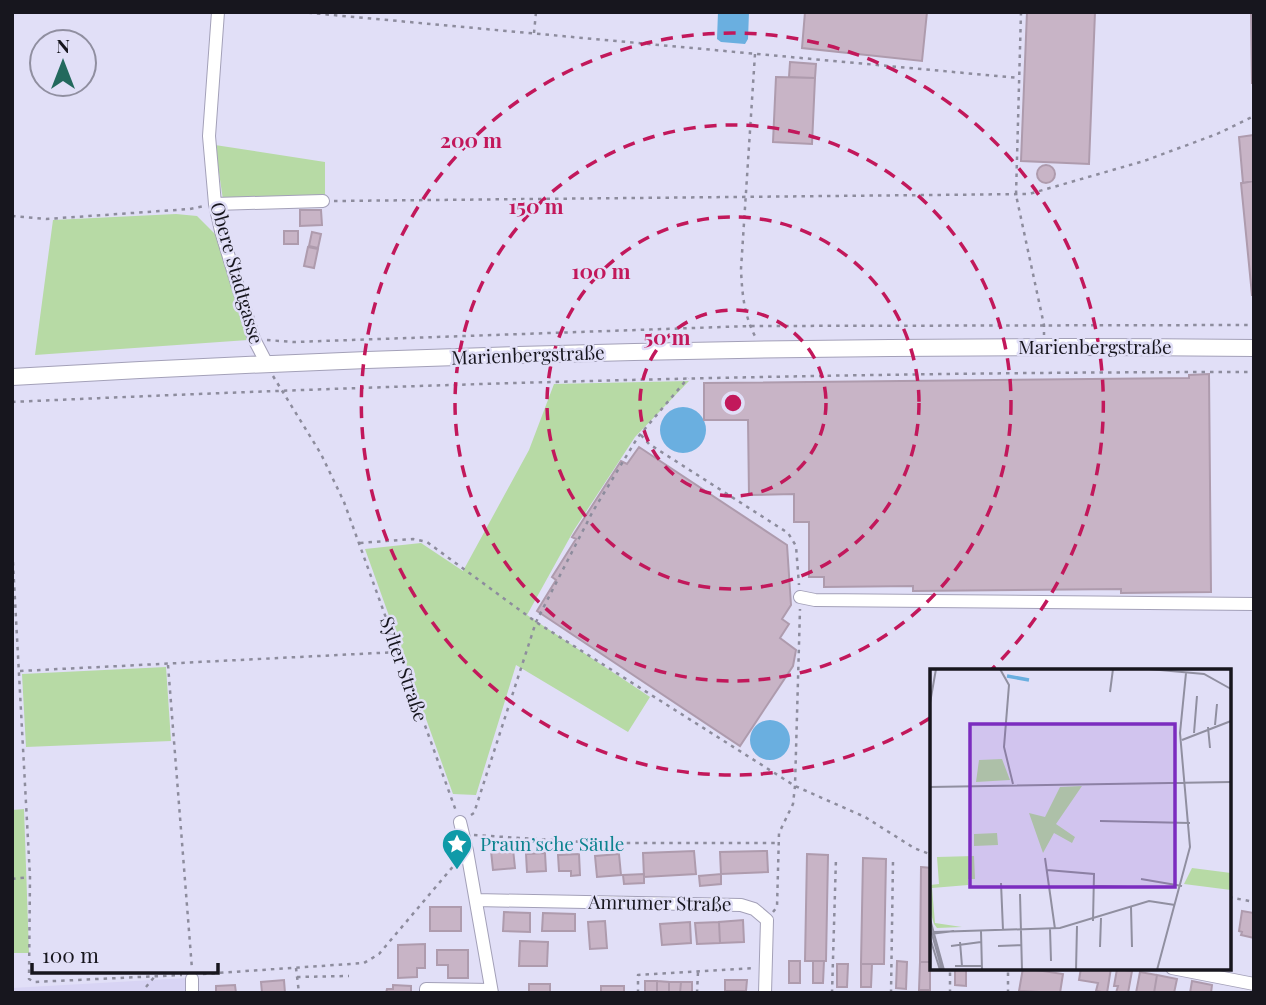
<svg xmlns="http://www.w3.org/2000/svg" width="1266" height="1005" font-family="'Playfair Display',serif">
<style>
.built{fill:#d8d4f4}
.green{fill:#b7daa5}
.water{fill:#6aafe0}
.building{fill:#c8b4c6;stroke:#ae9bad;stroke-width:2}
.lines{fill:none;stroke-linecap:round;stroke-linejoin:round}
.minor-casing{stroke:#a3a0b8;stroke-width:14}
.major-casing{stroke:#a3a0b8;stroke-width:18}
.path{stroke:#8d8c9d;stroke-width:2.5;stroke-dasharray:3.5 5;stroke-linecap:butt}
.minor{stroke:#fff;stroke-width:12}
.major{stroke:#fff;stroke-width:16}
.ring{fill:none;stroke:#c2185b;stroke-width:3.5;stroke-dasharray:12 9}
.labels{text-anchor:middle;stroke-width:5;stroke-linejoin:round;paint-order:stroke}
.street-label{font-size:19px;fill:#17161e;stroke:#e1dff7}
.culture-label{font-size:19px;fill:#0d838f;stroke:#e1dff7;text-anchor:start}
.inset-river{fill:none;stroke:#6aafe0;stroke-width:3.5}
.inset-road{fill:none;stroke:#908fa0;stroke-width:2}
.view{fill:#7b2cbf;fill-opacity:0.15;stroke:#7b2cbf;stroke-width:3.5}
.inset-edge{fill:none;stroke:#17161e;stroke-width:3.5}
.centre{fill:#c2185b;stroke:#e1dff7;stroke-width:3.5}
.ring-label{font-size:21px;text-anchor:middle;font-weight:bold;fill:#c2185b;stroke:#e1dff7;stroke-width:5;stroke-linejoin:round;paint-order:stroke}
</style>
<rect width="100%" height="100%" fill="#e1dff7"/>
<path class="built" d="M187,978v15h-175v-5z"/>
<path class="green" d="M215,145l110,17v35l-102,3z
M176,214l21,2 20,20 31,104 -213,15 18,-135z
M689,381l-54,56 -61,93 -47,85 123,82 -22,35 -112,-67 -40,130 -23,-1 -88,-245 56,-6 42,28 66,-121 25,-66z
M166,667l5,74 -145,6 -4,-73z
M24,809l5,144h-17v-143z"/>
<path class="water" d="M718,12h31l-1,27 -3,5 -24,-2 -4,-3z
M660 430a23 23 0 1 1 46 0a23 23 0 1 1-46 0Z
M750 740a20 20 0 1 1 40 0a20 20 0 1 1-40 0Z"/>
<path class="building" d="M805,12h122l-5,49 -120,-13z
M1027,12h68l-6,152 -68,-3z
M1251,12h3v71h-2z
M790,62l26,2 -1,14 -26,-1z
M776,77l39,1 -3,66 -39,-2z
M1254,135v46l-11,2 -4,-46z
M1037 174a9 9 0 1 1 18 0a9 9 0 1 1-18 0Z
M1254,181v114h-2l-11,-112z
M300,210h21l1,15 -22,1z
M284,231h14v13h-14z
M312,232l9,2 -3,14 -9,-2z
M308,247l10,2 -4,19 -10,-2z
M1209,374l2,218 -90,1v-4l-208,2v-5l-89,1v-10h-15v-55h-15v-28l-45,1 -1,-75h-44v-37l485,-5v-3z
M639,447l148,98 4,60 -9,14 7,5 -9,14 16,12 -3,16 -53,80 -203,-135 19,-31 -4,-3 24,-38 -4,-2 49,-76 6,3z
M513,849l2,19 -22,2 -2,-19z
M694,851l2,23 -52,3 -1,-24z
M767,851l1,21 -47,2 -1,-22z
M545,853l1,18 -19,1 -1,-18z
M579,854l1,21 -9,1v-5h-12l-1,-16z
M619,854l2,21 -24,2 -2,-21z
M807,854l21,1 -2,106h-21z
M863,858l23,1 -2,105h-23z
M921,867l11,1v94h-12z
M644,874v9l-20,1 -1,-9z
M721,874v10l-21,2 -1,-10z
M430,907h31v24h-31z
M1242,911l12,2v25l-13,-3 1,-3 -3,-1z
M504,912l26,1v19l-27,-1z
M543,913l32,1v17h-33z
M743,920l1,22 -24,1 -1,-21z
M605,921l2,27 -17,1 -2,-27z
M690,922l1,21 -29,2 -2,-21z
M719,922l1,21 -23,1 -2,-21z
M520,941l28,1 -1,24h-28z
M425,944v24h-8v9l-19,1v-33z
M437,950h31v28h-20v-13h-11z
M789,961h11v22h-11z
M813,961h11l-1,22h-10z
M897,961l10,1 -1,27 -10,-1z
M920,962h10v28h-11z
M837,964h11l-1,23h-10z
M861,964h11l-1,23h-10z
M955,968h11v18l-11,-1z
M1023,968l40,6 -3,19 -41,-2z
M1081,968h30l-4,25 -11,-2 2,-8 -19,-3z
M1117,969l15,2 -4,22h-12l2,-7h-4z
M1140,972l17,3 -3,18h-18z
M1157,975l20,4 -3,14h-20z
M284,980l1,13h-23l-1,-11z
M725,980h22l-1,11h-21z
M645,981h12v12h-12z
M657,981l12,1v11h-12z
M1192,981l20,4 -1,8h-21z
M669,982h12l-1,11h-11z
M681,982h11v11h-12z
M529,984h21v9h-21z
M235,985l1,8h-20v-7z
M393,985l18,1v7h-25l1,-4h6z
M601,986h23v7h-23z"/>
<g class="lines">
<g class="minor-casing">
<path id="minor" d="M218,12l-9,124 6,68 6,27 33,108 13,25
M215,204l108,-3
M800,597l15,3 439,4
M460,822l7,29 25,142
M476,900l265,5 13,4 13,11 -2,73
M1172,968l82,16
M192,979v14
M426,993v-4l65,1"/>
</g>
<g class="major-casing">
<path id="major" d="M12,377c413,-24 828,-33 1242,-29"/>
</g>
<path class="path" d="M300,12l719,66
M1021,12l-5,183 28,130v10
M534,33l2,-21
M755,54l-14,215c1,24 3,47 15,69
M334,201l695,-7 115,-33 73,-27 37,-18
M12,216l34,3 144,-10 14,-3
M267,340l27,2 456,-16 504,-1
M273,376l48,78 23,48 112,309
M12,402c414,-19 828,-30 1242,-30
M641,435l8,9 139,89 8,13 3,39
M360,543l53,-4 14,3 109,80 259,164 70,31 49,31 18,7
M12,545l18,332 -1,102 5,3 148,-7
M168,665l24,304
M20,671l378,-19
M471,815l3,-2 62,-191 57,-111 45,-74 50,-59
M474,835l125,8h179
M12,879l18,-2
M1229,897l25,5
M773,912l4,-5 2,-74 14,-29 2,-18 5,-177
M296,968l3,25
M203,974l161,-11 15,-9 77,-91
M297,977l52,-1
M146,987l9,-11
M638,993v-18l117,-7
M697,993l1,-21
M832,993l4,-135
M891,993l2,-132
M950,993v-25
M1008,993v-25"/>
<use href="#minor" class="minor"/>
<use href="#major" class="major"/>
</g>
<g class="ring">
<circle cx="733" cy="403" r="93"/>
<circle cx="733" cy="403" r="186"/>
<circle cx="733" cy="403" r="278"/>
<path d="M930 718A371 371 0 1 1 991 670"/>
</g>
<defs>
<g id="sight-pin" transform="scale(1.575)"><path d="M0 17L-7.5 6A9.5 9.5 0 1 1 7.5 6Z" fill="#0f9aa8" stroke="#e1dff7"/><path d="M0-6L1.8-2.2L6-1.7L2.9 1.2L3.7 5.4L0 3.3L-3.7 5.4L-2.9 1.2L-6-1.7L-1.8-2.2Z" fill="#fff"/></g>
</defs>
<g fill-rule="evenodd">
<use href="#sight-pin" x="457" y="844"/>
</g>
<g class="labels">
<g class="street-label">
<text transform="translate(237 273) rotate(74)" y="7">Obere Stadtgasse</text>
<text x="1095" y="354">Marienbergstraße</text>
<text transform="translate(528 355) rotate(-2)" y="7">Marienbergstraße</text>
<text transform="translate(404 669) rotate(71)" y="7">Sylter Straße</text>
<text transform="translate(660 903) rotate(1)" y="7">Amrumer Straße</text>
</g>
<g class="culture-label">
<text x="480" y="851">Praun’sche Säule</text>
</g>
</g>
<g transform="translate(930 669)">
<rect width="301" height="301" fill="#e1dff7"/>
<path d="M72,90l8,21 -34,2 3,-22zM152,117l-26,38 19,13 -3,6 -18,-10 -11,20 -14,-40 16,4 15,-30zM67,164l1,12 -24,1v-12zM44,187l1,23h-7v6l-36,3 3,35 27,4 -25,1 -3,-4 -4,-13v-26l9,-1 -2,-27zM262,199l39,5v17l-47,-6z" fill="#b7daa5"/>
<path class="inset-river" d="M77,7l22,4"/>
<path class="inset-road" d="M70,0l9,16 -5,62 9,37M219,0l55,5 27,15M180,23l3,-23M0,34l6,-34M285,56l2,-21M278,58l2,21M264,64l3,-37M252,71l49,-19M0,118l301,-5M170,152l90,2M115,189l10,71M117,201l47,4 -1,47M211,210l41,7M71,214l2,47M164,217l34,1M90,225l2,76M201,238l1,40M0,250l14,51M0,258l12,43M120,260l1,32M51,262l1,39M4,263l126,-4 89,-27 26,4M0,265l24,-3M0,269l10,32M30,273l2,24M21,277l30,-4M68,277l24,-1M170,278l1,-29M25,297h26M146,301l1,-44M227,301l33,-123 -10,-114 6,-60"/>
<path class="view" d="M40,55h205v163h-205z"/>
<rect width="301" height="301" class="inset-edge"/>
</g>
<circle cx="733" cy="403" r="10" class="centre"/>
<g class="ring-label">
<text x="471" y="148">200 m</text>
<text x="536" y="214">150 m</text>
<text x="601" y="279">100 m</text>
<text x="667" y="345">50 m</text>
</g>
<rect width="1266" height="1005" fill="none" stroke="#17161e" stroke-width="28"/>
<g transform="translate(63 63)"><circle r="33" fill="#e1dff7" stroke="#908fa0" stroke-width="2"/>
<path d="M0-5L12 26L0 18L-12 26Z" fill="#23695d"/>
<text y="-10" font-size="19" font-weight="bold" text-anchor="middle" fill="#17161e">N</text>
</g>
<path d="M32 963v10h186v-10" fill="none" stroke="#17161e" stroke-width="3.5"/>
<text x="42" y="963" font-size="21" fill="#17161e" stroke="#e1dff7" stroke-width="5" paint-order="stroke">100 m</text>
</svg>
